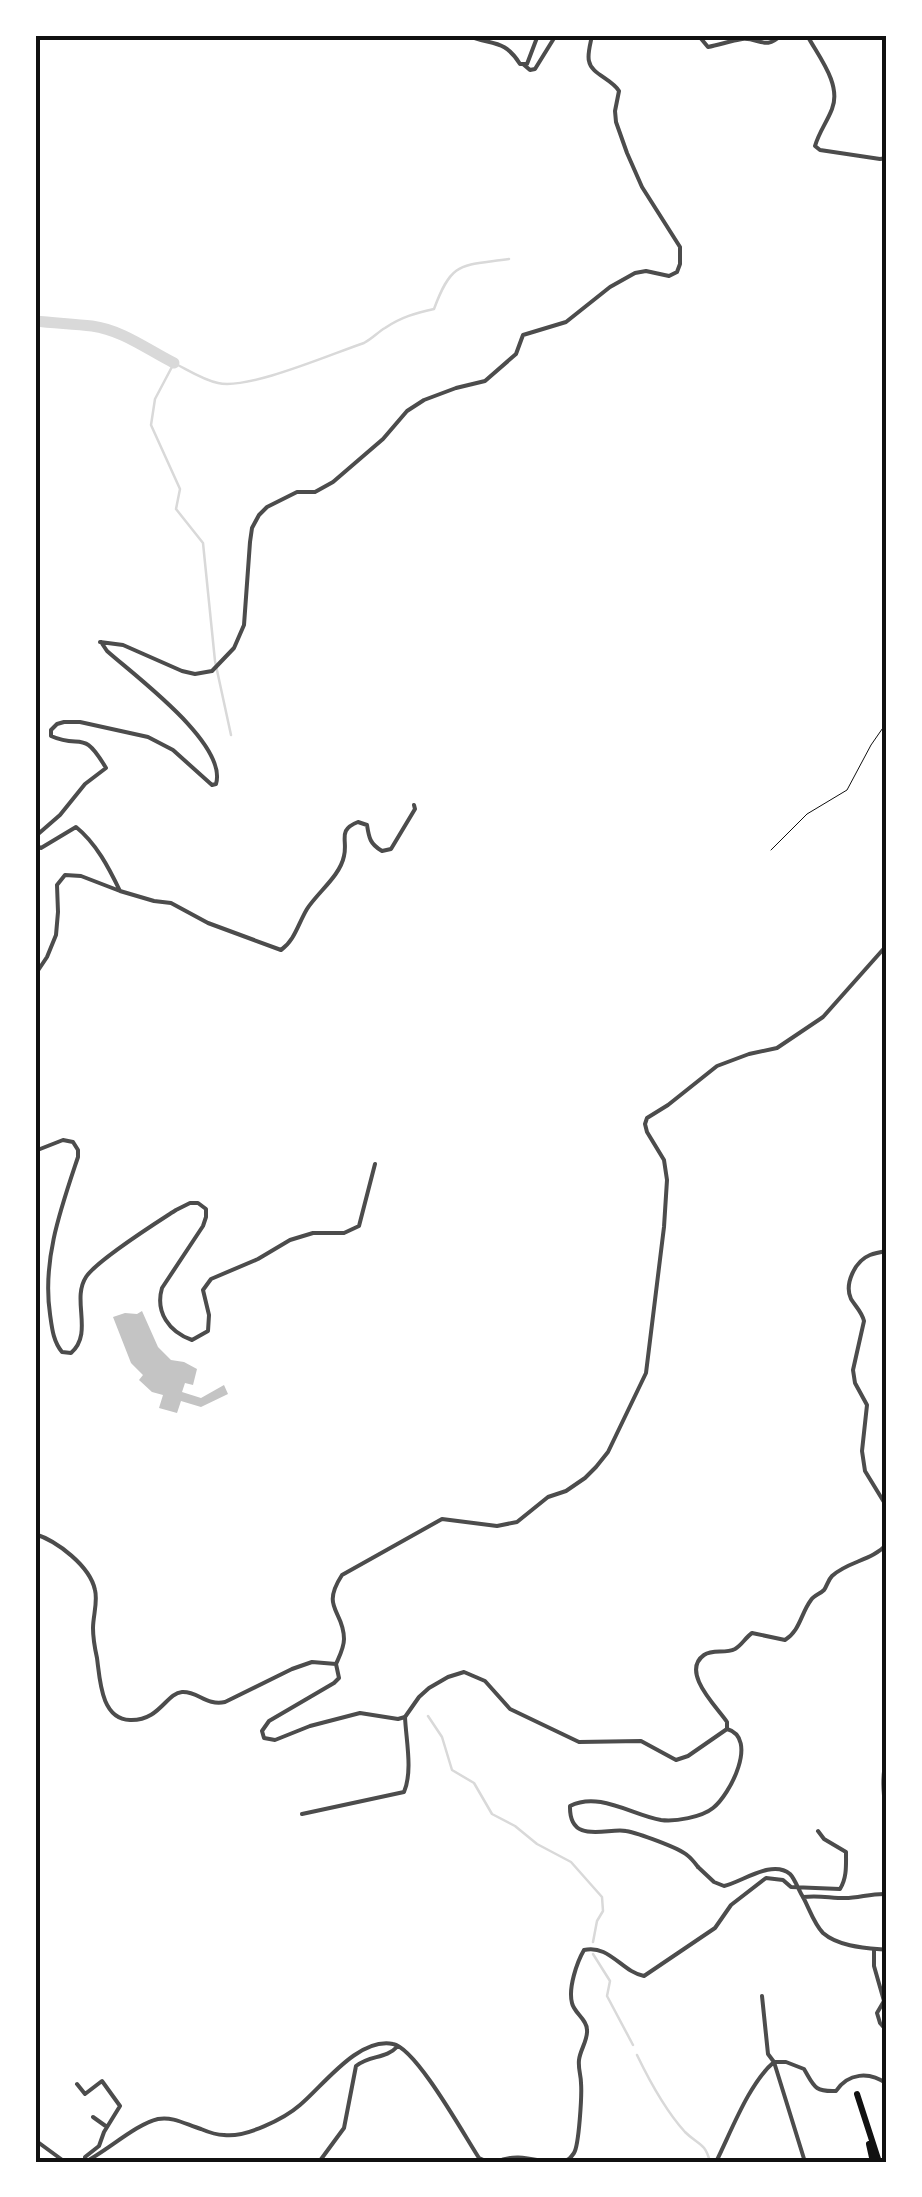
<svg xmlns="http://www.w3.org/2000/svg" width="922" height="2197" font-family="Overpass,sans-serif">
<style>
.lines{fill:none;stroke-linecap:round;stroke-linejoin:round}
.stream{stroke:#d9d9d9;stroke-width:2.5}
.river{stroke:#d9d9d9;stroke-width:11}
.building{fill:#c4c4c4}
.path{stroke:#111;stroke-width:1}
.minor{stroke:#4c4c4c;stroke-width:4}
.tertiary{stroke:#4c4c4c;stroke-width:4}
.motorway{stroke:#111;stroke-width:6}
.neatline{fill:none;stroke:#111;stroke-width:4}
</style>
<rect width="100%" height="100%" fill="#fff"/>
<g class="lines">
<path class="stream" d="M231,735l-16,-74 -12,-118 -27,-34 4,-20 -29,-64 4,-26 19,-36c14,7 29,17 44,20 31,7 113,-29 146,-40 9,-5 14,-11 21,-15 16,-11 31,-15 49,-19 18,-49 27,-43 75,-50
M428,1716l14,21 10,33 22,13 18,31 23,12 22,18 34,18 31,35 1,14 -6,10 -4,21
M593,1954l17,27 -3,15 26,49
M637,2055c13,27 28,55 48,77 13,13 20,10 25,30"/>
<path class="river" d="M35,321c19,2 38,3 57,5 30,4 56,24 82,37"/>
</g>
<path class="building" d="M142,1311l16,36 13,13 13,2 13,7 -4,16 -8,-2 -3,9 19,6 23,-13 4,9 -27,13 -20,-6 -4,12 -18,-5 4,-13 -11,-3 -13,-12 4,-5 -12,-12 -18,-46 12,-4 12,1z"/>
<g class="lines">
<path class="path" d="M771,850l36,-36 40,-24 24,-45 16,-23"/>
<path class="minor" d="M201,35l3,3 12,-3
M466,35c25,11 38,3 54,29h7l11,-29
M698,35l10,12c11,-2 22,-6 34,-8 16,-2 24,12 39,-4
M807,35c11,21 35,49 25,74 -5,13 -13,23 -17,37l5,4 60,9 7,-1
M523,64l7,6 5,-1 21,-34
M100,642l23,3 59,26 13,3 17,-3 22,-23 10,-23 6,-83 2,-14 7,-13 8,-8 30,-15h18l18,-10 50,-43 24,-28 17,-11 32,-12 29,-7 31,-27 7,-19 43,-13 44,-35 25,-14 11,-2 23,5 8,-4 3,-8v-17l-38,-60 -15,-34 -11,-31 -1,-11 4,-20c-7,-12 -28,-17 -30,-30 -2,-7 2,-19 3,-26
M35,841l2,-6 23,-20 25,-31 21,-16c-24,-41 -24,-18 -55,-32v-6l6,-6 7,-2h16l68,15 25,13 39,35 4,-1c12,-40 -81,-108 -109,-133l-6,-9
M35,845l6,3 35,-21c20,16 33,41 44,64
M35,975l12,-18 9,-22 2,-23 -1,-27 8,-10 16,1 39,15 34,10 17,2 37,20 73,27c14,-10 17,-26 26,-41 11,-17 33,-33 37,-53 4,-16 -7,-26 14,-34l9,3c2,13 3,19 15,26l9,-2 24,-40 -1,-4
M887,1251c-6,1 -12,2 -17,4 -15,6 -26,29 -19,44 5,8 11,13 13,22l-11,49 2,13 12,22 -5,46 3,20 22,36
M336,1664c3,-7 8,-16 8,-25 0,-29 -24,-30 -2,-64l100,-56 55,7 20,-4 31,-25 18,-6 19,-13 11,-11 12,-15 38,-79 18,-146 3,-47 -3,-20 -17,-28 -2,-8 2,-6 21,-13 49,-39 32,-12 28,-6 46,-31 64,-72
M727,1729v-7c-10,-15 -47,-50 -23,-67 9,-6 21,-1 31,-6 7,-4 10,-11 17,-16l33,7c15,-9 16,-27 26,-40 3,-5 9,-6 13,-10 3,-4 4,-10 8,-14 16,-15 40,-15 55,-32
M302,1814l102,-22c9,-21 2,-52 1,-75
M698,1867l16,15 10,4c18,-4 48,-27 66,-12 5,5 9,17 13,23
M874,1949v17l10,35 -7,12 3,10 7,8
M762,1996l6,58 6,8 31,100
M77,2084l8,10 17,-13 18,25 -16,26 -5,14 -14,11v5
M93,2117l14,10
M35,2140l30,22
M85,2162c22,-11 51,-38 73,-43 15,-3 29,6 43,10 7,3 16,6 23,6 21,3 60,-16 76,-30 23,-19 58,-68 93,-61 23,4 71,91 86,114l9,4
M319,2162l25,-34 12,-62c15,-12 29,-6 42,-20
M496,2162c18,-8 31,-4 51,0
M561,2162c8,-3 8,-2 13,-9 5,-8 8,-58 7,-70 0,-8 -3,-14 -2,-23 1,-10 9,-20 8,-30 0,-11 -13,-17 -15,-27 -4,-15 5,-41 12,-53 25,-6 38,22 60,26l71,-48 16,-23 35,-27 17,2 8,7 49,2c7,-11 6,-24 6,-37l-22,-13 -6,-8
M716,2162c15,-30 33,-79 58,-100h12l18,7c10,17 10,23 32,22 12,-18 33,-20 51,-7"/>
<path class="tertiary" d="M35,1151l28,-11 10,2 5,8v7c-17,51 -36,103 -28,157 2,14 3,27 12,38l9,1c23,-20 0,-53 15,-76 11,-17 70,-54 90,-67l14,-7h8l8,6v8l-3,9 -41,62c-7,24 7,44 30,52l16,-9 1,-16 -6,-25 8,-11 47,-20 32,-19 23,-7h31l15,-7 16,-62
M35,1534c22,7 55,32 60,56 3,12 -2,26 -2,38 0,10 2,21 4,30 3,22 4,61 33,62 30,1 36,-27 52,-28 16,-1 24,14 43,10l67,-33 20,-7 24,2 3,14 -5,5 -65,38 -7,10 2,7 11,2 35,-14 50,-13 38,6 7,-2 14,-20 10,-9 19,-11 16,-5 21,9 25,28 69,33 62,-1 35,19 12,-4 39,-27c32,9 3,66 -14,79 -11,9 -38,14 -52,12 -29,-5 -62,-29 -91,-14 -1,40 39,21 56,25 12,2 53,17 61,24 4,3 8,8 11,12
M887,1757c-7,22 -2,45 0,67
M887,1894c-15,-1 -28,4 -42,4 -15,0 -26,-3 -42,-1 6,11 11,27 20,36 16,14 44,15 64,17"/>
<path class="motorway" d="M857,2094l22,68
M869,2144l4,18"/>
</g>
<rect width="922" height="2197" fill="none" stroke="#ffffff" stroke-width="75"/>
<rect x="38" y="38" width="846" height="2122" class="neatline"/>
</svg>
